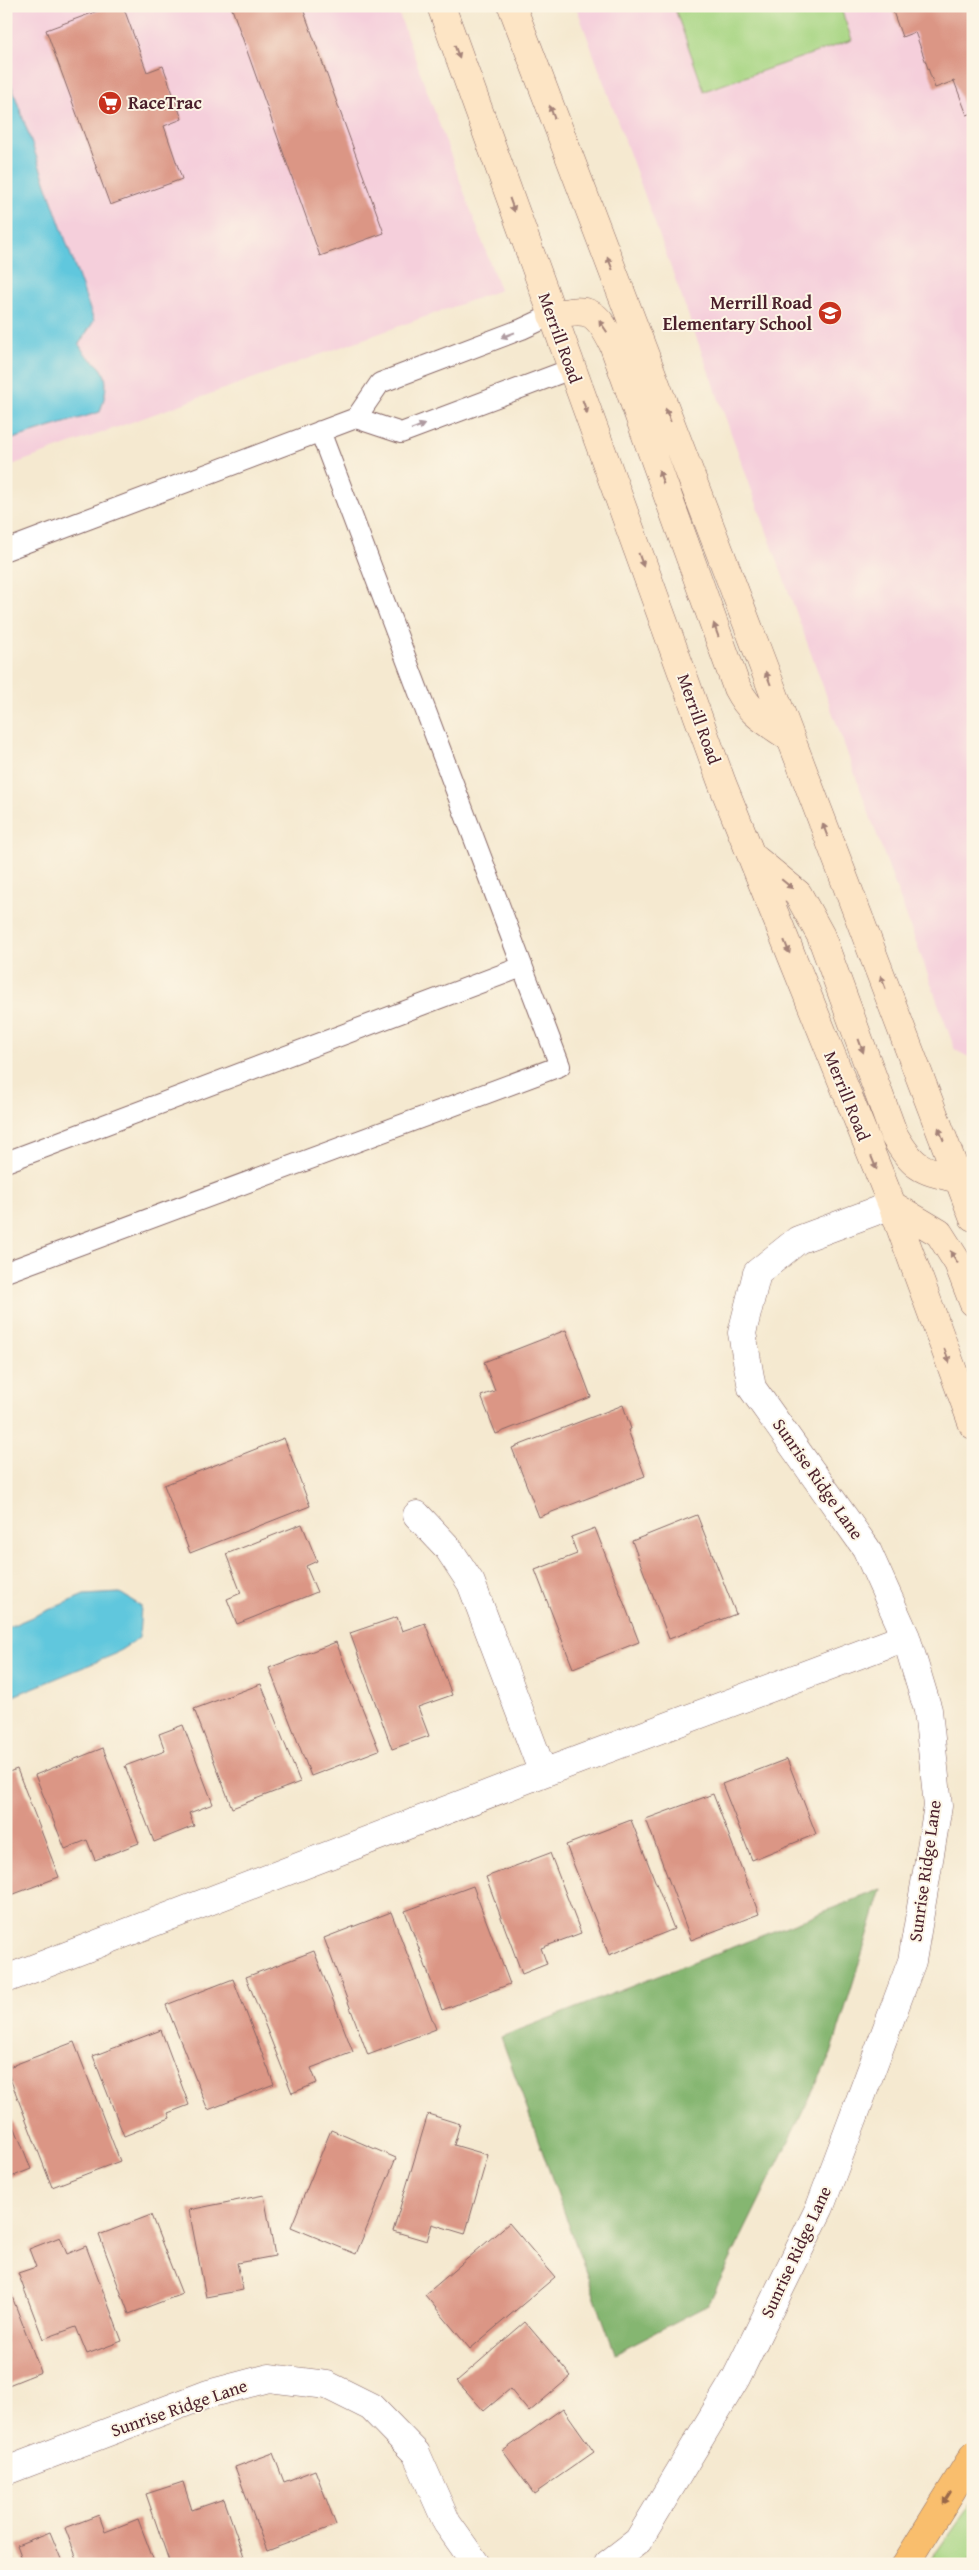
<svg xmlns="http://www.w3.org/2000/svg" width="979" height="2570" font-family="'Gentium Book Plus',serif">
<style>
.built{fill:#f5cfdb}
.green{fill:#a7d583;stroke:#787a57}
.forest{fill:#85b671;stroke:#686a4e}
.water{fill:#60c7dd;stroke:#557384}
.building{fill:#db9685}
.lines{fill:none;stroke-linecap:round;stroke-linejoin:round}
.service-casing{stroke:#866665;stroke-width:22}
.minor-casing{stroke:#866665;stroke-width:29}
.secondary-casing{stroke:#866665;stroke-width:29}
.motorway-casing{stroke:#866665;stroke-width:29}
.service{stroke:#fff;stroke-width:20}
.minor{stroke:#fff;stroke-width:28}
.secondary{stroke:#fde5c5;stroke-width:28}
.motorway{stroke:#f9be6d;stroke-width:28}
.oneway{fill:#a48278}
.oneway2{fill:#ae9aa0}
.oneway3{fill:#996749}
.labels{text-anchor:middle;stroke-width:4;stroke-linejoin:round;paint-order:stroke}
.poi-label{font-size:18px;font-weight:bold;fill:#4a1f2b;stroke:#fcf5e5;text-anchor:start}
.street-label{font-size:18px;fill:#4a1f2b;stroke:#fcf5e5}
</style>
<rect width="100%" height="100%" fill="#fcf5e5"/>
<filter id="ink" filterUnits="userSpaceOnUse"><feTurbulence type="fractalNoise" baseFrequency=".02" numOctaves="2"/><feDisplacementMap in="SourceGraphic" scale="10" xChannelSelector="R" yChannelSelector="G"/><feConvolveMatrix kernelMatrix="1 2 1 2 8 2 1 2 1" color-interpolation-filters="sRGB"/></filter>
<filter id="wash" filterUnits="userSpaceOnUse"><feTurbulence type="fractalNoise" baseFrequency=".0096" numOctaves="4" result="noise"/><feDisplacementMap in="SourceGraphic" scale="20" xChannelSelector="R" yChannelSelector="G"/><feGaussianBlur stdDeviation="1.12" result="paint"/><feColorMatrix in="noise" values="0 0 0 0 0 0 0 0 0 0 0 0 0 0 0 0 0 1.4 0 .05"/><feComposite in="paint" operator="in"/></filter>
<g filter="url(#wash)">
<rect width="100%" height="100%" fill="#f5e9d0"/>
<path class="built" d="M6,6h390l104,284 -494,177z
M576,6h397v1053l-18,-9z"/>
<path class="green" d="M674,6h166l12,34 -148,51z
M973,2500v55l-4,5 1,4h-42z"/>
<path class="forest" d="M882,1889l-51,165 -123,251 -93,48 -114,-316z"/>
<path class="water" d="M6,70l88,251 -15,23c5,12 13,14 21,23 11,12 4,32 0,45l-94,29z
M120,1593l21,13 -2,32 -26,17 -107,44v-71l78,-33z"/>
<g id="blocks">
<path class="building" d="M111,6h12l24,66 16,-6 19,53 -18,7 18,53 -72,26 -64,-175z
M231,6h71l82,227 -64,23z
M891,6h82v107l-6,2 -13,-34 -19,7 -20,-56 -13,5z
M566,1330l25,67 -95,37 -15,-38 14,-5 -11,-29z
M623,1405l8,24 -3,1 17,46 -106,41 -27,-69z
M284,1438l26,68 -120,47 -26,-68z
M697,1515l39,99 -67,25 -37,-98z
M302,1524l15,37 -11,5 11,26 -80,32 -10,-25 14,-6 -15,-39z
M595,1528l44,114 -66,26 -38,-98 42,-16 -6,-17z
M397,1617l5,14 23,-8 27,72 -34,12 11,29 -37,13 -42,-116z
M336,1642l43,108 -68,26 -42,-108z
M261,1684l39,98 -68,26 -38,-99z
M183,1725l30,79 -24,9 5,13 -40,16 -29,-76 40,-15 -6,-17z
M103,1748l36,95 -44,17 -8,-20 -22,9 -30,-74z
M787,1759l29,75 -64,26 -30,-76z
M17,1769l42,108 -53,20v-124z
M713,1794l46,120 -68,26 -45,-121z
M631,1820l43,109 -65,26 -43,-110z
M550,1853l31,80 -40,15 6,16 -25,10 -36,-97z
M473,1886l37,98 -68,26 -37,-99z
M391,1912l45,117 -68,26 -44,-117z
M314,1951l39,101 -42,16 6,15 -25,10 -46,-116z
M233,1979l41,105 -66,26 -42,-105z
M161,2030l28,75 -21,8 2,5 -46,18 -31,-80z
M74,2042l46,119 -68,26 -46,-119z
M6,2105l25,64 -25,10z
M428,2114l32,10 -6,21 34,10 -23,79 -33,-10 -5,17 -34,-10z
M331,2130l65,28 -40,96 -65,-27z
M264,2195l11,61 -38,7 6,27 -37,7 -17,-87z
M151,2215l31,79 -53,20 -30,-79z
M509,2223l46,54 -85,72 -45,-54z
M60,2237l7,17 19,-8 36,95 -35,13 -11,-27 -33,12 -25,-66 18,-6 -7,-18z
M6,2281l35,91 -35,14z
M525,2322l46,54 -42,36 -19,-23 -26,22 -27,-30z
M563,2408l31,44 -60,42 -31,-43z
M273,2453l11,29 31,-12 21,55 -69,26 -32,-84z
M183,2482l9,28 32,-11 22,63 -76,2 -24,-70z
M99,2515l6,17 33,-13 17,45h-76l-14,-36z
M50,2532l13,32h-39l-7,-19z"/>
</g>
</g>
<g filter="url(#ink)">
<use href="#blocks" fill-opacity="0" stroke="#866665" stroke-width="1"/>
<g class="lines">
<g class="service-casing">
<path id="service" d="M356,418l45,15 170,-64
M6,550l350,-132 24,-35 142,-54 30,-14
M6,1162l516,-195
M6,1272l554,-206 -240,-635"/>
</g>
<g class="minor-casing">
<path id="minor" d="M417,1515l31,33 23,35 72,190
M6,1979l537,-206 363,-136
M6,2471l202,-77 61,-16 58,7 44,22 45,46 31,70 29,41
M608,2564l30,-23 98,-163 84,-171 92,-246 26,-155 -10,-96 -22,-73 -40,-89 -114,-160 -10,-55 15,-60 41,-33 94,-35"/>
</g>
<g class="secondary-casing">
<path id="secondary" d="M441,6l281,777 170,422 81,220
M512,6l461,1211
M552,315c37,-8 44,-5 61,29l124,344c14,27 29,33 53,50
M752,856l46,38 23,42 73,199c20,35 28,35 64,44
M892,1205l47,28 19,30 15,39"/>
</g>
<g class="motorway-casing">
<path id="motorway" d="M906,2564l67,-108"/>
</g>
<use href="#service" class="service"/>
<use href="#minor" class="minor"/>
<use href="#secondary" class="secondary"/>
<use href="#motorway" class="motorway"/>
</g>
<defs><path id="oneway-solid" d="M-6-.8H1V-3.2L6.5 0L1 3.2V.8H-6Z" transform="scale(1.25)"/></defs>
<g class="oneway">
<use href="#oneway-solid" transform="translate(457 52) rotate(70)"/>
<use href="#oneway-solid" transform="translate(552 112) rotate(-111)"/>
<use href="#oneway-solid" transform="translate(512 205) rotate(70)"/>
<use href="#oneway-solid" transform="translate(610 263) rotate(-111)"/>
<use href="#oneway-solid" transform="translate(603 326) rotate(-124)"/>
<use href="#oneway-solid" transform="translate(585 407) rotate(70)"/>
<use href="#oneway-solid" transform="translate(668 415) rotate(-111)"/>
<use href="#oneway-solid" transform="translate(661 477) rotate(-110)"/>
<use href="#oneway-solid" transform="translate(641 560) rotate(70)"/>
<use href="#oneway-solid" transform="translate(716 630) rotate(-110)"/>
<use href="#oneway-solid" transform="translate(768 678) rotate(-111)"/>
<use href="#oneway-solid" transform="translate(825 830) rotate(-111)"/>
<use href="#oneway-solid" transform="translate(787 884) rotate(40)"/>
<use href="#oneway-solid" transform="translate(787 947) rotate(68)"/>
<use href="#oneway-solid" transform="translate(883 982) rotate(-111)"/>
<use href="#oneway-solid" transform="translate(861 1046) rotate(70)"/>
<use href="#oneway-solid" transform="translate(941 1134) rotate(-111)"/>
<use href="#oneway-solid" transform="translate(874 1163) rotate(68)"/>
<use href="#oneway-solid" transform="translate(954 1257) rotate(-121)"/>
<use href="#oneway-solid" transform="translate(947 1356) rotate(70)"/>
</g>
<g class="oneway2">
<use href="#oneway-solid" transform="translate(508 335) rotate(159)"/>
<use href="#oneway-solid" transform="translate(418 427) rotate(-21)"/>
</g>
<use class="oneway3" href="#oneway-solid" transform="translate(947 2498) rotate(122)"/>
</g>
<defs>
<g id="supermarket-disc" transform="scale(1.25)"><circle r="9.5" fill="#c8321e" stroke="#fcf5e5"/><path d="M-6-5.5h2.5l.6 2H6L4.5 2H-2.5L-4.4-4H-6ZM-1.5 3.2a1.3 1.3 0 1 0 .1 0ZM3 3.2a1.3 1.3 0 1 0 .1 0Z" fill="#fff"/></g>
<g id="school-disc" transform="scale(1.25)"><circle r="9.5" fill="#c8321e" stroke="#fcf5e5"/><path d="M0-5L7-2L0 1L-7-2ZM-4 1L0 2.5L4 1V4Q0 6-4 4Z" fill="#fff"/></g>
</defs>
<g fill-rule="evenodd">
<use href="#supermarket-disc" x="110" y="103"/>
<use href="#school-disc" x="830" y="313"/>
</g>
<g class="labels">
<g class="poi-label">
<text x="128" y="109">RaceTrac</text>
<text x="812" y="309" text-anchor="end">Merrill Road<tspan x="812" dy="21">Elementary School</tspan></text>
</g>
<g class="street-label">
<text transform="translate(560 338) rotate(70)" y="6">Merrill Road</text>
<text transform="translate(699 719) rotate(70)" y="6">Merrill Road</text>
<text transform="translate(847 1096) rotate(68)" y="6">Merrill Road</text>
<text transform="translate(818 1479) rotate(55)" y="6">Sunrise Ridge Lane</text>
<text transform="translate(925 1871) rotate(-82)" y="6">Sunrise Ridge Lane</text>
<text transform="translate(796 2252) rotate(-65)" y="6">Sunrise Ridge Lane</text>
<text transform="translate(179 2408) rotate(-19)" y="6">Sunrise Ridge Lane</text>
</g>
</g>
<rect width="979" height="2570" fill="none" stroke="#fcf5e5" stroke-width="25"/>
</svg>
